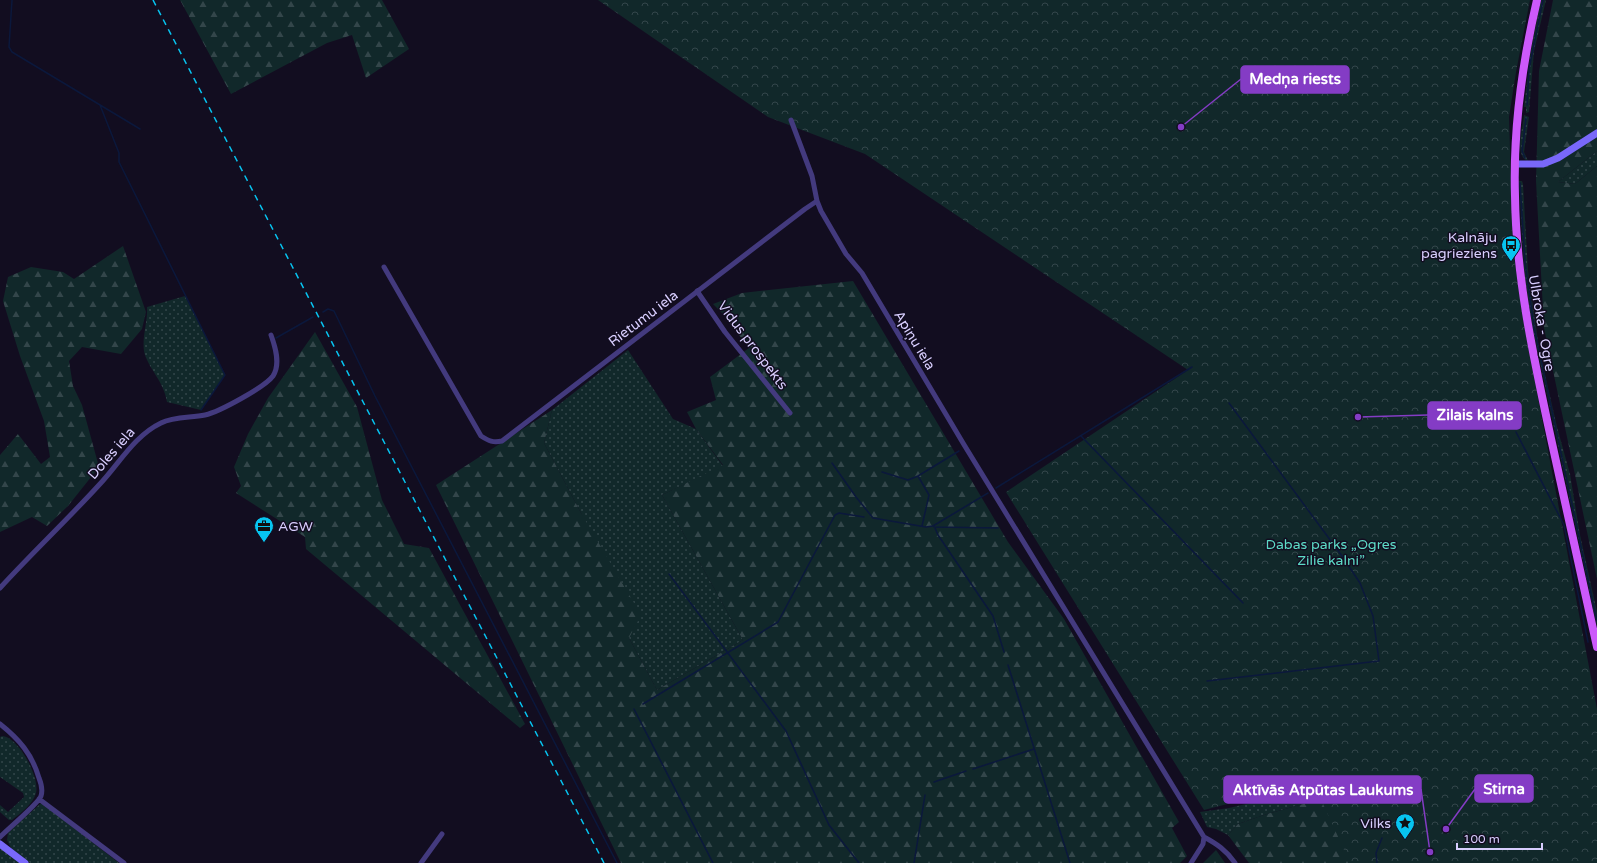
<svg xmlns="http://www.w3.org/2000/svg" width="1597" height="863" font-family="'Varela Round',sans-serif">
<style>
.grass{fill:url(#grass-dots)}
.forest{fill:url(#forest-firs)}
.park{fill:url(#park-crowns)}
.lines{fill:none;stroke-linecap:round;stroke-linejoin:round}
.stream{stroke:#0b183c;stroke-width:1.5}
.street{stroke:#433a7e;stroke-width:5}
.secondary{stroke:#7968fa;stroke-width:7}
.primary{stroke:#cc59fa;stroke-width:8}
.rail{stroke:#07c4f0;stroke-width:1.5;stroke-dasharray:6 5;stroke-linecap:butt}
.labels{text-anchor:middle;stroke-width:3;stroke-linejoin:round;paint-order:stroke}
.poi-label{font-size:14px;fill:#d8cefe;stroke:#120d20;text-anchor:end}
.street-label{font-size:14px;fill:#d8cefe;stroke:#120d20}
.park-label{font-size:14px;fill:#5ddbc7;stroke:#120d20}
.leader{fill:none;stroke:#843cc5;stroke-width:1.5}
.callout-dot{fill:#843cc5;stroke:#120d20;stroke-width:1.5}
.callout{fill:#843cc5;stroke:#843cc5;stroke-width:1.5}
.callout-label{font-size:15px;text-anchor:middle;font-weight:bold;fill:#fff}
</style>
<defs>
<pattern id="grass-dots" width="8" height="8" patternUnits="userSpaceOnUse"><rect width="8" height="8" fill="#11282a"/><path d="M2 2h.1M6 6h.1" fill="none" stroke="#33464a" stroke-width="1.8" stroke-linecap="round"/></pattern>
<pattern id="forest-firs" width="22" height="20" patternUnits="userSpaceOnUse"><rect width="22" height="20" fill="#11282a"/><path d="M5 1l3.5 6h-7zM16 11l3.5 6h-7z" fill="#33464a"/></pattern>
<pattern id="park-crowns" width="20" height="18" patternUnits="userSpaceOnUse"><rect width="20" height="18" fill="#11282a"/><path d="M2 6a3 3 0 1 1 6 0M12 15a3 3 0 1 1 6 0" fill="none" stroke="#33464a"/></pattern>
</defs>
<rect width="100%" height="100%" fill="#120d20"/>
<path class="grass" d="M1541,0h5l-12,51 -5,61 -3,1v-6h-2l7,-57z
M1524,115l5,2 -5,35 4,9c-14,-4 -5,-34 -4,-46z
M1597,151v15l-22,18 -17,-2z
M1519,181h3l1,3 5,87 11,77 18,79 13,47 10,61 17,77v14l-65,-301 -8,-56z
M185,296l40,79 -24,35 -34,-8c-3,-21 -20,-35 -23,-51 -2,-15 4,-30 3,-44z
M628,350l45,69 23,10 27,37 -61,29 81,145 -86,50 -28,-52 -48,-125 -37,-70 8,-33z
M1597,721l-330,93 -29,10 -10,11 -12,-6 -9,-2 -7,-15 29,-4z
M2,736c17,1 38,42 34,57 -3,11 -15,20 -24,27h-3l-9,-8v-7l8,7 16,-15 -1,-4 -23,-16v-40z
M40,804h3l76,59h-89l-19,-15 -4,-8 1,-7z
M0,849l5,1 16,13h-21z"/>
<path class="forest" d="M180,0h202l27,49 -43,29 -14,-43 -25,8 -96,51z
M1553,0h44v151l-39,31 17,2 22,-18v413l-53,-251 -8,-147 3,-110z
M123,246l23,66 -4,17 -21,25 -39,-7 -13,14 4,25 9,19 17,62 -31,39 -21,20 -15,-9 -32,15v-77l18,-21 23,30 9,-7 -6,-36 -24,-65 -17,-55 5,-24 23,-10 32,5 11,7z
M853,281l155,261 56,77 115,203 -7,6 15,28 -7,7h-559l-185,-378 116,-75 -8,33 37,70 60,102 -12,23 28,52 86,-50 -81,-145 61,-30 -27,-36 -9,-17 29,-12 -6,-23 39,-29 -27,-35 -9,-9 29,-11z
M315,332l42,75 25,93 22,44 25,4 96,176 -5,4 -214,-179 -1,-12 -69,-44 5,-7 -7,-19 14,-33 20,-36z
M1378,783l219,80h-348l-21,-28 10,-11 29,-10z
M1216,850l9,13h-22z"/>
<path class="park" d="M598,0h932l-14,72 -7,45 4,133 11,74 73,385v154h-247l-37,-81 -109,28 -198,-318 182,-122 -323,-216 -97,-37z"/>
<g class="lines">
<path class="stream" d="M12,0l-3,47 3,5 128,77
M100,105l19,48v9l106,213 -24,35
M1527,105l2,-36 14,-69
M1525,158l-3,-7 4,-33
M1520,183l5,79 9,65 63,294
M323,312l5,-3 6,2 41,85 242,467
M276,338l37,-21
M1516,432l48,93 24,117
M1081,436l162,167
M832,463l24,34 17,21 53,9 7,-1 55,-33
M882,472l26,8 10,-4 41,-25
M918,476l11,19 -7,31
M996,488l196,-121
M934,527l64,1
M935,528l3,7 55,81 11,36
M669,574l117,157 43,94 30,38
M1008,665l62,198
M1207,681l172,-20 -6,-45 -13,-33 -18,-27 -113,-153
M643,704l135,-82 57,-107 4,-2 25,4
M634,709l79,154
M973,769l61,-20
M934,782l32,-11
M914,863l11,-68
M1377,863l-1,-10 6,-15"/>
<path class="street" d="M791,120l21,56 5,25 4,10 25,43 16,19 101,170 241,394
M384,267l97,169c8,5 12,7 21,5l303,-232 12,-8
M697,291l28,41 65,81
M0,588c32,-35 67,-68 99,-103 20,-21 35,-49 62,-62 13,-7 30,-5 44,-8 14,-3 60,-28 68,-39 8,-12 2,-30 -2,-41
M0,724c19,15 32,30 39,54 2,5 4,12 2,18 -2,7 -33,33 -41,41
M39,799l85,64
M1204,837c13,7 22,13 31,26
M421,863l21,-29
M1191,863l12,-19 1,-7"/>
<path class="secondary" d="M1515,164h28l15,-6 39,-25
M0,844l25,19"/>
<path class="primary" d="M1537,0c-15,64 -24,130 -22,196 1,81 18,159 35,238 16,71 31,142 47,213"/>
<path class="rail" d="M153,0l451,863"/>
</g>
<defs>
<g id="bus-pin" transform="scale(1)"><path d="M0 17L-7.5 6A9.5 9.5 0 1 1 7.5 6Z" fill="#07c4f0" stroke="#120d20"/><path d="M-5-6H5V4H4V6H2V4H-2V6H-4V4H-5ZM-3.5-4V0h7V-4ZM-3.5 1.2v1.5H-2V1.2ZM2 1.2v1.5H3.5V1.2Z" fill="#111"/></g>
<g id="office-pin" transform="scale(1)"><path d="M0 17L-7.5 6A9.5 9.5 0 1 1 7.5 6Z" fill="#07c4f0" stroke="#120d20"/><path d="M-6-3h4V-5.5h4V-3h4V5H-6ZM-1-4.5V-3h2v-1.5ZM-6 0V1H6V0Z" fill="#111"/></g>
<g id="sight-pin" transform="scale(1)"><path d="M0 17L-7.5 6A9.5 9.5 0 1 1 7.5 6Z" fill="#07c4f0" stroke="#120d20"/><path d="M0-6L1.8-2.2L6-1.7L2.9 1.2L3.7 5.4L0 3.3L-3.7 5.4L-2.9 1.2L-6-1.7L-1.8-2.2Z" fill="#111"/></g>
</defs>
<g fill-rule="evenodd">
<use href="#bus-pin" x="1511" y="245"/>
<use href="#office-pin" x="264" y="526"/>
<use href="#sight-pin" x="1405" y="823"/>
</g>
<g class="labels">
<g class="poi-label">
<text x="1497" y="242">Kalnāju<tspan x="1497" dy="16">pagrieziens</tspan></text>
<text x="278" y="531" text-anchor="start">AGW</text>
<text x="1391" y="828">Vilks</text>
</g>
<g class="street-label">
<text transform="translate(643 318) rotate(-37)" y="5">Rietumu iela</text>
<text transform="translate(1542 323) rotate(80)" y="5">Ulbroka - Ogre</text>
<text transform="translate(915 340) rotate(59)" y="5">Apiņu iela</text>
<text transform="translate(753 345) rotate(53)" y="5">Vidus prospekts</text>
<text transform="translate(111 453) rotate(-49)" y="5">Doles iela</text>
</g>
<g class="park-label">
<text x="1331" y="549">Dabas parks „Ogres<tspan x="1331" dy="16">Zilie kalni”</tspan></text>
</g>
</g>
<path class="leader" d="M1181 127L1241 79M1358 417L1428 415M1446 829L1475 789M1430 852L1421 789"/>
<g class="callout-dot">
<circle cx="1181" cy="127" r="4"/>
<circle cx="1358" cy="417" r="4"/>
<circle cx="1446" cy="829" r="4"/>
<circle cx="1430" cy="852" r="4"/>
</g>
<g class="callout">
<rect x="1241" y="66" width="108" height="27" rx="4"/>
<rect x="1428" y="402" width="93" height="27" rx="4"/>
<rect x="1475" y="775" width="58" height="27" rx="4"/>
<rect x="1224" y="776" width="197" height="27" rx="4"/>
</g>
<g class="callout-label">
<text x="1295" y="84">Medņa riests</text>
<text x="1475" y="420">Zilais kalns</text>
<text x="1504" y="794">Stirna</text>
<text x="1323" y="795">Aktīvās Atpūtas Laukums</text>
</g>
<path d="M1457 843v6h85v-6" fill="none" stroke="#d8cefe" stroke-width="2"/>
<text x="1463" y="843" font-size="12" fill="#d8cefe" stroke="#120d20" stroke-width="3" paint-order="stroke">100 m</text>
</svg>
